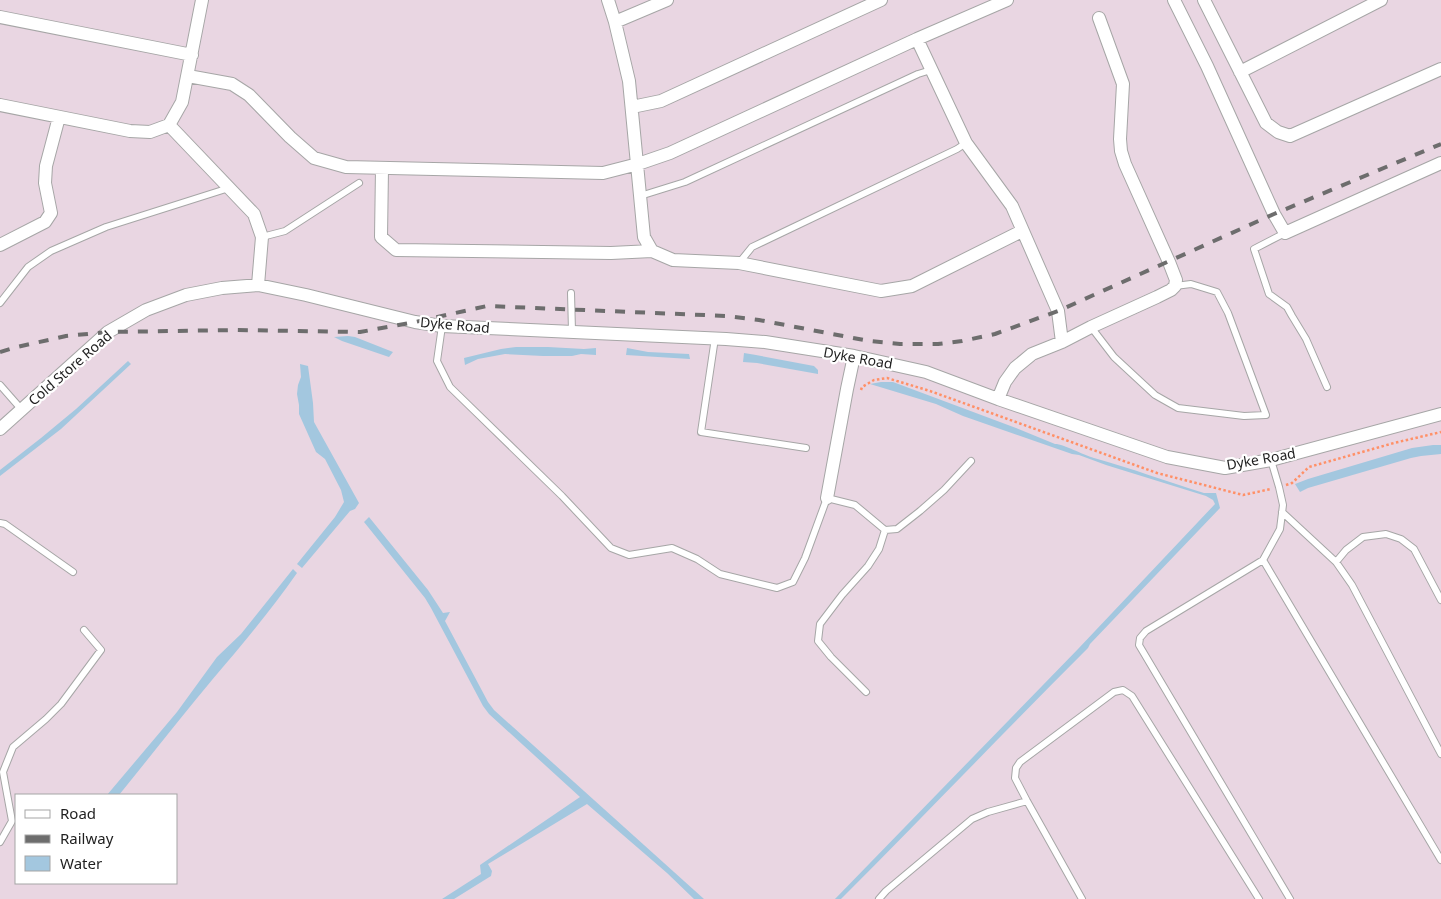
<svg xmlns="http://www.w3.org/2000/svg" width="1441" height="899" font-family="'Noto Sans',sans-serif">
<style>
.industrial{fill:#e9d6e2;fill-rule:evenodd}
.water{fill:#a3c7df}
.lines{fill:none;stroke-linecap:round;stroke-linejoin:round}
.lane-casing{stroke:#a6a6a6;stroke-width:8}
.street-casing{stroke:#a6a6a6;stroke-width:14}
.path{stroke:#ff9067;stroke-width:2.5;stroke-dasharray:2.5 2.5;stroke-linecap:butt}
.lane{stroke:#fff;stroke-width:6}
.street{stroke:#fff;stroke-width:12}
.rail{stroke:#6d6d6d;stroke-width:4;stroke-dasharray:10 10;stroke-linecap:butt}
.labels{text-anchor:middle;stroke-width:4.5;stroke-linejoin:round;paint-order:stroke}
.street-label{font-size:14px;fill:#1f1f1f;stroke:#fff}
</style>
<rect width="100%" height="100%" fill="#f0eee5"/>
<path class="industrial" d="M0,0h1441v899h-1441zM16,795h160v88h-160z"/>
<path class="water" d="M348,336l7,1 38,15 -4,5 -47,-16 -8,-4z
M516,347h32l36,2 12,-1v7l-15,-1 -9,2h-29l-38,-2 -27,5 -13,6 -1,-7 37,-9z
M627,348l21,4 41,2 1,5 -64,-4z
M744,353l12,2 58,11 4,4v4l-61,-11 -14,-1z
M128,361l3,3 -70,65 -61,47v-6l41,-32 35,-29z
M300,364l8,2 5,37 1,19 45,81 -4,6 -5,2 -48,57 -5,-4 38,-47 9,-15 -3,-12 -16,-31 -9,-7 -17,-38v-9l-2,-11 1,-9 3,-8z
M881,382h12l123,46 39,16c9,0 28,11 39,14 37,10 74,24 110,35h12l4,15 -130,136 -2,4c-83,83 -164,168 -247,251h-6l243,-250 137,-145 -2,-4 -7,-4 -100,-31 -27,-10 -7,-1 -109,-38 -27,-12 -66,-20z
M1433,445h8v9l-20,2 -10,2 -103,30 -8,4 -5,-8 13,-5 104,-31z
M369,517l59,73 15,23 7,-1 -5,9 43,81 6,8 210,189h-10l-27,-26 -80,-69 -99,60 4,7 -1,5 -37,23h-12l39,-25 -1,-9 100,-68 -91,-83 -6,-8 -52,-98 -6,-10 -61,-76z
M293,569l4,4c-26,37 -55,72 -85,107 -32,38 -62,77 -93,115h-12l70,-83 40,-55 24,-23z"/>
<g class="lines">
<g class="lane-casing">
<path id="lane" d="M640,196l45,-14 233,-108 13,-4
M1285,233l-31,16 15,45 18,13 5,9 14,23 21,48
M262,237l23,-6 74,-48
M739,263l13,-16 205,-98 9,-6
M571,293l1,38
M0,303l28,-36 23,-16 55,-24 123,-39
M442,326l-5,35 13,26 112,109 49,52 18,7 43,-7 25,11 23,15 57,14 16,-6 12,-24 22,-60 28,7 30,25 12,-1 23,-18 24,-21 27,-29
M1091,327l23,30 41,38 23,13 66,8 22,-1 -38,-102 -11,-21 -26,-8 -16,2
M715,338l-14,94 105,16
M0,385l22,25
M1271,460l8,27 4,18 -3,24 -17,31 -117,71 -6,7 -1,7 151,254
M1282,512l54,50 16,23 89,169
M0,523l5,1 68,48
M1263,560l178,300
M1336,562l10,-12 17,-13 23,-3 15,5 13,10 27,51
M866,692l-35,-35 -13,-16 2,-17 22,-29 26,-29 11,-17 6,-19
M0,842l12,-21 -9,-49 10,-25 33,-28 15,-15 40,-54 -17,-20
M879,899l7,-8 86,-72 16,-7 39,-11
M1082,899l-55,-98 -12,-23 1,-10 4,-6 94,-70 9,-2 9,6 127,203"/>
</g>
<g class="street-casing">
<path id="street" d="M608,0l7,22 14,59 15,156 8,14 21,9 66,3 142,28 31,-5 110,-55
M1174,0l33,66 67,148 11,19 156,-70
M1204,0l62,123 12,9 12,4 151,-67
M0,17l192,38
M615,22l52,-22
M917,39l49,104 46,63 46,105 4,31
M1240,72l141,-72
M188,76l44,8 17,11 41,42 24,21 32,9 257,6 35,-9 32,-11 247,-114 90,-39
M0,105l130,26 20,1 19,-7 13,-23 20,-102
M632,107l29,-6 220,-101
M169,125l85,89 8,23 -4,48
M382,169l-1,68 15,13 215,3 41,-2
M0,245l45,-23 6,-9 -6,-30 1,-17 13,-49
M998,399l7,-17 10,-14 17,-14 30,-12 29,-15 66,-30 14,-7 4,-4 1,-6 -7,-18 -44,-98 -4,-13 -1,-12 3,-55 -24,-66
M0,429l108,-97 38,-22 40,-15 36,-7 36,-3 48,10 109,27 27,4 284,13 39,3 89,14 72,16 72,27 169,58 58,11 46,-8 170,-46
M827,498l20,-109 7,-33"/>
</g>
<path class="path" d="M861,390l1,-3 12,-7 13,-2 43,13 227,82 86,22 28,-6
M1286,485l6,-2 17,-16 85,-24 47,-11"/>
<use href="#lane" class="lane"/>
<use href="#street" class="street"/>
<path class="rail" d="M0,352l17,-5 49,-11 42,-4 128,-2 124,2 55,-10 72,-16 239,10 33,4 110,21 31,3h38l24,-3 33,-7 63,-23 216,-97 167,-70"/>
</g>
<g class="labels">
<g class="street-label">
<text transform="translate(455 325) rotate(5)" y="5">Dyke Road</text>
<text transform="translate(858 358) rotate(10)" y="5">Dyke Road</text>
<text transform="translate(70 368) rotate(-41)" y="5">Cold Store Road</text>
<text transform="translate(1261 459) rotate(-10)" y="5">Dyke Road</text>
</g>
</g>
<rect x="15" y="794" width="162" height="90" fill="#ffffff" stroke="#a5a5a5"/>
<rect x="25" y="810" width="25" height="8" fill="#ffffff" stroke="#a5a5a5"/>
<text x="60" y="819" font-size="15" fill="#1f1f1f">Road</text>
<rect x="25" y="835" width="25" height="8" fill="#6d6d6d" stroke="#a5a5a5"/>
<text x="60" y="844" font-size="15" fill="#1f1f1f">Railway</text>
<rect x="25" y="856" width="25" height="15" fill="#a3c7df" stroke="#a5a5a5"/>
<text x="60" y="869" font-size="15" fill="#1f1f1f">Water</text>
</svg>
